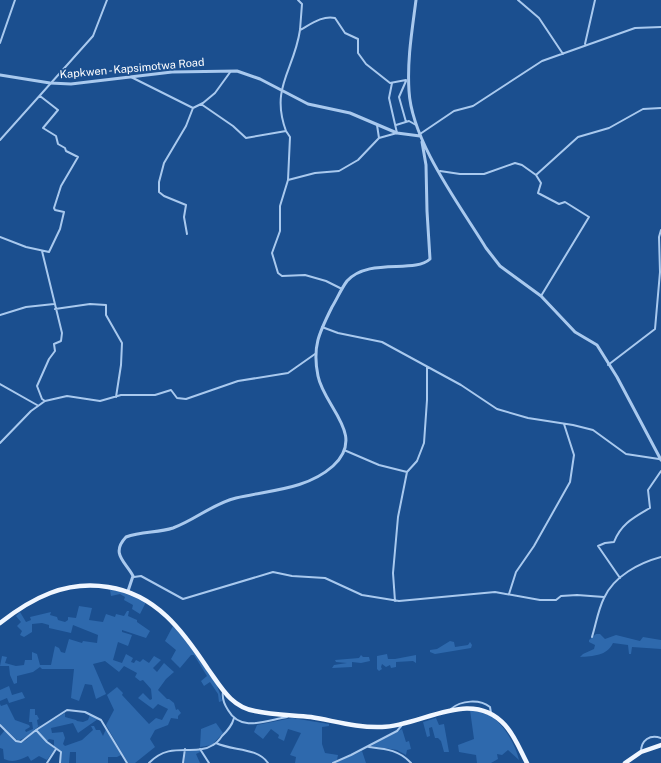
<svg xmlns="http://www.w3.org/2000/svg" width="661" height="763" font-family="'Public Sans',sans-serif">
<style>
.green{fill:#2e69ad}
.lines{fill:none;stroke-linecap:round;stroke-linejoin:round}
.minor{stroke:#a9c9ee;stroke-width:2}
.tertiary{stroke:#a9c9ee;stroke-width:3}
.primary{stroke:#f0f6ff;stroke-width:4.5}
.labels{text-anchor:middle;stroke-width:3.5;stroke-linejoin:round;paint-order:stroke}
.street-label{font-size:11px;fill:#fff;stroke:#1b4f8f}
</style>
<rect width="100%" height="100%" fill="#1b4f8f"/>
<path class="green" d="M110,590l9,1 27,11 -6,12 -8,-5 1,-4 -9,-5 1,-3 -5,-3 -9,2z
M79,606l13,2 -3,12 14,2 3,-8 9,3 1,-3 8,2 3,-5h2l-1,5 9,4v2l13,9 -4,7 -24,-8v2l10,3 -4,11 -10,-4 -5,18 9,3 4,-9 7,4 -2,4 3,1 2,-3 4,2 3,-3 6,4 5,-7 7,4 -8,8 4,4 7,-9 10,9 -8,7 -8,11 9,9h2l5,4 2,7 2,-1 3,4 -3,3v3l-7,-1 -3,7 -13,5 -5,9 5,8 -20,16h-7l-22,-38 8,-15 -7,-15 10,-8 6,6 -1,2 27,29 7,-6 6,2 6,-11 -10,-5 -5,5 -15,-11 5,-5 7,7 2,-1 -1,-10 -8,-9 -3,1 -5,-4 2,-4 -13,-7 -5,6 -14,-11 -12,3 13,30 -10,5 -4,-14 -7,-1 -6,17 -8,-3 3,-29h-32l-2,-2 -7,5 -16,4v7l-3,1 -4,-9 -1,-9h-9l2,-10 5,1 -2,6 11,3 8,-1 1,-5h7v-8l5,2 3,11h11l4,-19 4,2 2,4 4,1 4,-14 13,4 1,-2 14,2 1,-8 -25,-10 -2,8 -22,-5v-3l-7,-2 -10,1v8l-8,5 -4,-2 2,-4 -5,-5 4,-4 -5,-6 4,-4 6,10 5,-2 -1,-3 21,-5 -1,3 7,2 1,3 7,2 3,-2v-3l8,1z
M173,626c17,20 44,50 49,75l-3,1 -1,-8 -8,-12 -6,4 -3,-5 6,-5 -13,-21h-3l-11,13 -9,-9 5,-9 -11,-9z
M596,634h4l5,5 11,-4 24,6 3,-4 18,3v9l-29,-2 -1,7h-2l-1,-9 -15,-2c-6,13 -20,13 -33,14l3,-3 11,-5 1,-4 -6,-3v-2z
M450,641l4,1 1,5 13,-2 2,-3 2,3 -1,3 -36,6 -5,-2v-2l7,-1z
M387,654l1,5h7l21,-4v8l-3,-2 -17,1v5l-5,1 -1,-3 -4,2 -4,-3 -1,3 1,2 -3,2 -2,-2v-13z
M361,655l2,2h6l1,4 -9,2 -9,-1v5l-20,1 2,-3 13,-2 -11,-1 -1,-2 24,-2z
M9,686l3,9 10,-3 3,6 -16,5 -2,-5 -7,3v-11z
M0,704l1,2 6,-2 8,16 14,5 1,2 -5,3 1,2 7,-3 -1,-7h-3l1,-13h5v6h2l2,4 -2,1 1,6 3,-2 -13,12 -10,5 -18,-17z
M470,710c8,2 17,3 24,8 12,10 22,28 25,42l-11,-10 -6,5 -5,-1 1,5 -7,4h-14l-1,-8 -17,-3 -1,-7 16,-6z
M65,713v4l11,3 1,1 6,1 5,-2 2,-5 8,4 -20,14 -5,-10 -22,5 1,5 11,-1 2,6 -2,6 2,2 17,-6 11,-10 -2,-4h3l2,4h4l3,6 3,-7 15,26 -4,2h-9v6h-32v-11h-6l-1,11h-9l2,-9 -8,-7v-7l-5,-1 -2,2 -11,-11z
M292,718l37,6v2l-7,1v17l3,9 13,2 -1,5 -5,3h-37l1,-6 -6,-2 11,-22 -13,-4 -4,12 -6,-3 1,-3 -8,-6 -8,10 -9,-7 3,-7z
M436,718l3,7 5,-1 5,28h-5l-3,-11 -3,-3h-3l-3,-11 -3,1 1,8 -3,1 -4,-15z
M216,723l7,10 -11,12 -12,2 1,-18z
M402,729l4,13 3,-1 2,8 -4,1 -1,5 -9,-5 -26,-4z
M5,730l11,11 4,2 6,-3 9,-9 20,18 -8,11 -8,-4 -8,5 -3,-5c-9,4 -15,7 -24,3l-1,-10 -3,-1v-12z
M186,749h13l1,3 -4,2 4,9h-16z
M362,751l4,12h-31z"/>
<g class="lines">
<path class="minor" d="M298,0l4,4 -2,26
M518,0l21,18 24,36
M0,43l15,-43
M585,44l10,-44
M131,77l62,31
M406,81l-7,16 7,25
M201,104l32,22 13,12 40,-7c-16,-44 8,-60 14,-101 11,-6 23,-15 35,-12l10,15 13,6v14l8,11 24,19 16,-3
M377,125l2,13
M396,125l13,-4 7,4
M286,131l4,6 -2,43 -8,26v25l-8,22 6,20 4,3 23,-1 21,6 16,8
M420,134l34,-23 19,-5 69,-45 93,-33 26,-1
M0,140l93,-104 14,-36
M440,171l20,3h24l31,-11 7,2 14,10 42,-38 31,-9 34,-19 18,-1
M536,175l5,8 -3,10 21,11 6,-2 24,15 -48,79
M288,180l27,-7 24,-2 19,-11 21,-22 18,-5 -8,-35 3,-15
M187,234l-3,-17 2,-12 -22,-9 -5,-4v-10l5,-19 22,-37 7,-18 10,-5 12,-10 16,-22
M0,237l26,10 23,5 11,-23 4,-17 -9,-2 -1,-2 7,-22 17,-29 -12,-6 -1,-3 -7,-4 -2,-8 -13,-8 15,-18 -18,-14
M42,251l20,82 -1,8 -7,3 1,7 -6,8 -12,27 5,13 3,2
M55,309l35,-5 16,1v10l16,28 -1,22 -5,32
M0,315l26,-8 28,-3
M322,327l16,6 44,9 79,43 36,24 31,9 45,7 20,5 33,24 33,5
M608,365l47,-36 5,-57 -1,-35 2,-7
M0,384l37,21
M0,443l31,-32 14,-10 22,-5 33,5 21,-6h34l16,-5 6,8 9,1 52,-18 50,-8 27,-19
M344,450l35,15 28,7
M134,577l7,-1 42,23 90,-27 19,4 33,2 37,17 37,6 96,-9 45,8h16l5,-4 16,-1 27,2
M620,578l-22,-32 7,-3 9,-1c7,-18 19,-24 36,-34l-2,-18 13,-19
M509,594l7,-22 18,-26 36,-64 4,-27 -10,-31
M395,601l-2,-28 5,-56 9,-45 10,-11 7,-18 3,-43v-33
M592,637c4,-13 6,-27 12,-39 10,-22 35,-35 57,-41
M223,692c-1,6 1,12 5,18 13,23 39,10 59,7
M451,709c10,-9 29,-10 39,-2l1,6
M0,725l16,16 5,1 15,-12 31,-20 18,2 16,8 26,43
M36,730l11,12 14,10 -1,11
M216,743c16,8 41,4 52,20
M369,747c17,2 30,3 42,16
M200,749l9,14
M641,752c0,-12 9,-18 20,-14
M47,763l9,-14
M149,763c22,-23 46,-6 64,-18 4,-2 7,-6 9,-9 5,-5 10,-10 12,-18
M183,763l2,-14
M333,763l18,-8 46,-24 5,-6"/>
<path class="tertiary" d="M416,0c-4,31 -9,60 -7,91 3,51 50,113 77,157l14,18 41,30 34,36 22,13 20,32 44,83
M0,75l50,8 21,1 101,-12 65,-1 23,8 48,25 42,9 47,20 23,3
M128,591l5,-15c-7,-14 -23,-22 -7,-39 15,-6 32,-4 47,-9 22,-8 41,-25 63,-30 33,-8 70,-8 97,-32 34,-31 -9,-59 -15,-90 -6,-29 1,-43 14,-69 5,-8 9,-18 15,-26 22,-24 67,-7 83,-22l-3,-48 -1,-46 -4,-23"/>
<path class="primary" d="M0,623c32,-25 66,-43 108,-36 48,7 75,44 100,82 13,18 23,38 47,42 18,4 37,4 56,6 24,4 46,11 71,10 40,-1 89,-40 123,-2 10,11 15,25 22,38
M625,763l16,-11 20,-7"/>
</g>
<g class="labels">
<g class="street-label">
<text transform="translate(132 68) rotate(-5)" y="4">Kapkwen - Kapsimotwa Road</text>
</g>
</g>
</svg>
